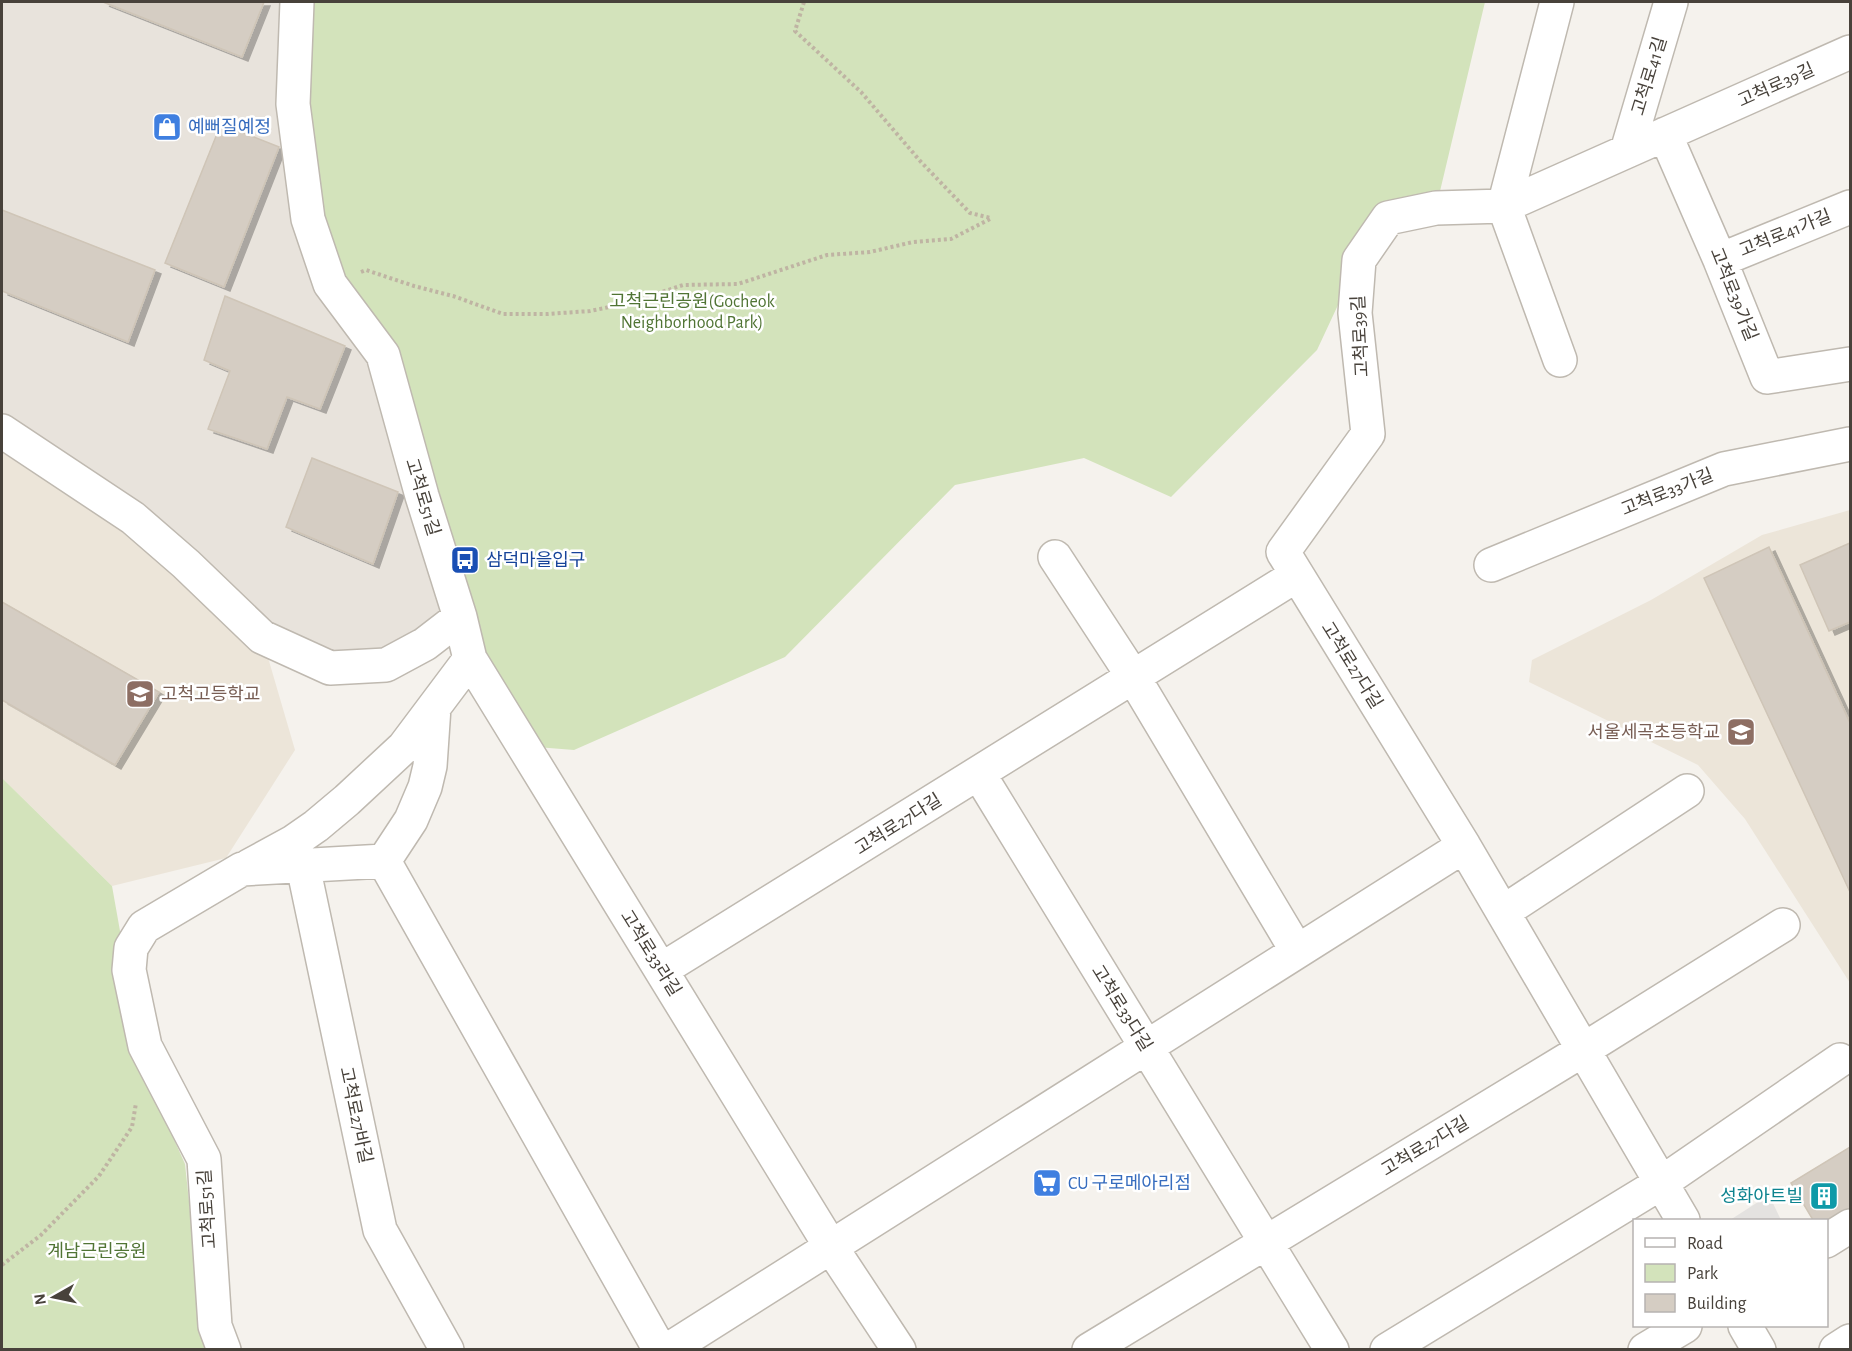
<svg xmlns="http://www.w3.org/2000/svg" width="1852" height="1351" font-family="'Alegreya Sans','Noto Sans KR',sans-serif">
<style>
.residential{fill:#e8e3dc}
.education{fill:#ece5d9}
.green{fill:#d3e3bb}
.parking{fill:#e4e2e0}
.building{fill:#d5cdc3;stroke:#cfc5b7;stroke-width:1.5;filter:url(#shadow)}
.lines{fill:none;stroke-linecap:round;stroke-linejoin:round}
.minor-casing{stroke:#bfb9b0;stroke-width:36}
.path{stroke:#bfb4a3;stroke-width:4;stroke-dasharray:3 3;stroke-linecap:butt}
.minor{stroke:#fff;stroke-width:33}
.labels{text-anchor:middle;stroke-width:5;stroke-linejoin:round;paint-order:stroke}
.street-label{font-size:18px;fill:#48423b;stroke:#fff}
.shop-label{font-size:18px;fill:#366cbe;stroke:#fff;text-anchor:start}
.park-label{font-size:18px;fill:#507434;stroke:#fff}
.transit-label{font-size:18px;fill:#164399;stroke:#fff;text-anchor:start}
.education-label{font-size:18px;fill:#785e54;stroke:#fff;text-anchor:start}
.culture-label{font-size:18px;fill:#0d838f;stroke:#fff;text-anchor:end}
</style>
<defs>
<filter id="shadow"><feDropShadow dx="6" dy="4" stdDeviation="0" flood-color="#0004"/></filter>
</defs>
<rect width="100%" height="100%" fill="#f5f2ed"/>
<path class="residential" d="M2,2h295l86,353 77,262 -35,27 -95,24 -328,-237z"/>
<path class="education" d="M2,431l260,206 33,113 -69,108 -114,28 -110,-108z
M1850,510v473l-105,-164 -47,-54 -169,-83 3,-22 119,-60 111,-65z"/>
<path class="green" d="M297,2h1188l-49,206 -48,10 -29,42 -42,90 -146,147 -87,-39 -129,27 -170,172 -211,93 -50,-4 -54,-87 -87,-304 -53,-72z
M2,778l110,108 34,191 39,87 17,160 9,25h-209z"/>
<path class="parking" d="M1769,1195l12,25h-51z"/>
<path class="building" d="M103,2h161l-22,55z
M221,124l58,23 -55,140 -59,-24z
M2,210l153,60 -27,72 -126,-51z
M225,296l120,50 -25,63 -33,-12 -20,52 -59,-20 22,-58 -26,-11z
M312,458l86,34 -25,72 -87,-37z
M1850,543v79l-21,9 -29,-66z
M1769,547l81,176v169l-146,-314z
M2,602l157,90 -44,73 -113,-65z
M1850,1147v61l-24,16v-4h-13l-22,-37z"/>
<g class="lines">
<g class="minor-casing">
<path id="minor" d="M297,2l-4,102 15,115 22,65 53,71 39,141 38,121 10,42 361,588 68,103
M1557,2l-53,204 56,154
M1665,134l55,126 47,117 83,-13
M1627,151l44,-149
M1720,260l130,-53
M2,431l131,87 53,46 76,73 68,31 56,-3 39,-21 35,-27
M1055,557l79,121 163,273
M1491,565l233,-96 126,-25
M979,774l353,576
M384,861l276,489
M249,866l44,-24 23,-16 31,-26 57,-53 30,-40
M303,866l77,364 67,120
M1503,912l184,-121
M661,970l636,-395
M1683,1220l-219,-374 -181,-294 85,-118 -13,-121 4,-53 29,-42 48,-10 68,-2 346,-154
M1826,1241l24,-15
M1745,1326l14,24
M224,1350l-9,-24 -11,-167 -59,-113 -16,-76 2,-22 13,-21 98,-58 142,-8 27,-41 14,-33 5,-21 4,-59 36,-48
M668,1350l796,-504
M1089,1350l494,-300 200,-125
M1387,1350l274,-167 179,-123
M1645,1350l40,-24
M1836,1350l14,-9"/>
</g>
<path class="path" d="M804,2l-9,29 66,61 60,70 49,51 21,5
M361,272l5,-2 48,16 39,10 50,18h44l43,-3 39,-8 54,-18 55,-1 89,-29 43,-3 43,-10 38,-3 41,-21
M2,1265l39,-30 58,-59 33,-49 4,-24"/>
<use href="#minor" class="minor"/>
</g>
<defs>
<g id="shop-square" transform="scale(1.5)"><rect x="-9" y="-9" width="18" height="18" rx="4" fill="#3f7fe0" stroke="#fff"/><path d="M-5-2.5h2.3a2.7 3.5 0 0 1 5.4 0H5L5.5 6h-11ZM-1.5-2.5h3a1.5 2.3 0 0 0-3 0Z" fill="#fff"/></g>
<g id="bus-square" transform="scale(1.5)"><rect x="-9" y="-9" width="18" height="18" rx="4" fill="#1a4fb4" stroke="#fff"/><path d="M-5-6H5V4H4V6H2V4H-2V6H-4V4H-5ZM-3.5-4V0h7V-4ZM-3.5 1.2v1.5H-2V1.2ZM2 1.2v1.5H3.5V1.2Z" fill="#fff"/></g>
<g id="school-square" transform="scale(1.5)"><rect x="-9" y="-9" width="18" height="18" rx="4" fill="#8d6e63" stroke="#fff"/><path d="M0-5L7-2L0 1L-7-2ZM-4 1L0 2.5L4 1V4Q0 6-4 4Z" fill="#fff"/></g>
<g id="supermarket-square" transform="scale(1.5)"><rect x="-9" y="-9" width="18" height="18" rx="4" fill="#3f7fe0" stroke="#fff"/><path d="M-6-5.5h2.5l.6 2H6L4.5 2H-2.5L-4.4-4H-6ZM-1.5 3.2a1.3 1.3 0 1 0 .1 0ZM3 3.2a1.3 1.3 0 1 0 .1 0Z" fill="#fff"/></g>
<g id="building-square" transform="scale(1.5)"><rect x="-9" y="-9" width="18" height="18" rx="4" fill="#0f9aa8" stroke="#fff"/><path d="M-4-6H4V6H1V3H-1V6H-4ZM-2.5-4.3h1.7v1.8h-1.7ZM.8-4.3h1.7v1.8H.8ZM-2.5-1h1.7V.8h-1.7ZM.8-1h1.7V.8H.8Z" fill="#fff"/></g>
</defs>
<g fill-rule="evenodd">
<use href="#shop-square" x="167" y="127"/>
<use href="#bus-square" x="465" y="560"/>
<use href="#school-square" x="140" y="694"/>
<use href="#school-square" x="1741" y="732"/>
<use href="#supermarket-square" x="1047" y="1183"/>
<use href="#building-square" x="1824" y="1196"/>
</g>
<g class="labels">
<g class="street-label">
<text transform="translate(1649 76) rotate(-73)" y="6">고척로41길</text>
<text transform="translate(1776 85) rotate(-24)" y="6">고척로39길</text>
<text transform="translate(1785 233) rotate(-22)" y="6">고척로41가길</text>
<text transform="translate(1734 294) rotate(68)" y="6">고척로39가길</text>
<text transform="translate(1360 336) rotate(-93)" y="6">고척로39길</text>
<text transform="translate(1667 492) rotate(-22)" y="6">고척로33가길</text>
<text transform="translate(423 497) rotate(73)" y="6">고척로51길</text>
<text transform="translate(1352 665) rotate(58)" y="6">고척로27다길</text>
<text transform="translate(898 824) rotate(-32)" y="6">고척로27다길</text>
<text transform="translate(651 953) rotate(58)" y="6">고척로33라길</text>
<text transform="translate(1122 1008) rotate(58)" y="6">고척로33다길</text>
<text transform="translate(356 1115) rotate(78)" y="6">고척로27바길</text>
<text transform="translate(1425 1146) rotate(-31)" y="6">고척로27다길</text>
<text transform="translate(207 1209) rotate(-94)" y="6">고척로51길</text>
</g>
<g class="shop-label">
<text x="188" y="133">예뻐질예정</text>
<text x="1068" y="1189">CU 구로메아리점</text>
</g>
<g class="park-label">
<text x="692" y="307">고척근린공원(Gocheok<tspan x="692" dy="21">Neighborhood Park)</tspan></text>
<text x="97" y="1257">계남근린공원</text>
</g>
<g class="transit-label">
<text x="486" y="566">삼덕마을입구</text>
</g>
<g class="education-label">
<text x="161" y="700">고척고등학교</text>
<text x="1720" y="738" text-anchor="end">서울세곡초등학교</text>
</g>
<g class="culture-label">
<text x="1803" y="1202">성화아트빌</text>
</g>
</g>
<rect width="1852" height="1351" fill="none" stroke="#48423b" stroke-width="6"/>
<rect x="1633" y="1219" width="195" height="108" fill="#ffffff" stroke="#b6b3b1" stroke-width="1.5"/>
<rect x="1645" y="1238" width="30" height="9" fill="#ffffff" stroke="#b6b3b1" stroke-width="1.5"/>
<text x="1687" y="1249" font-size="18" fill="#48423b">Road</text>
<rect x="1645" y="1264" width="30" height="18" fill="#d3e3bb" stroke="#b6b3b1" stroke-width="1.5"/>
<text x="1687" y="1279" font-size="18" fill="#48423b">Park</text>
<rect x="1645" y="1294" width="30" height="18" fill="#d5cdc3" stroke="#b6b3b1" stroke-width="1.5"/>
<text x="1687" y="1309" font-size="18" fill="#48423b">Building</text>
<g transform="translate(54 1297) rotate(261)" stroke="#ffffff" stroke-width="4.5" paint-order="stroke">
<path d="M0-4.5L10 22L0 15L-10 22Z" fill="#48423b"/>
<text y="-9" font-size="16" font-weight="bold" text-anchor="middle" fill="#48423b">N</text>
</g>
</svg>
